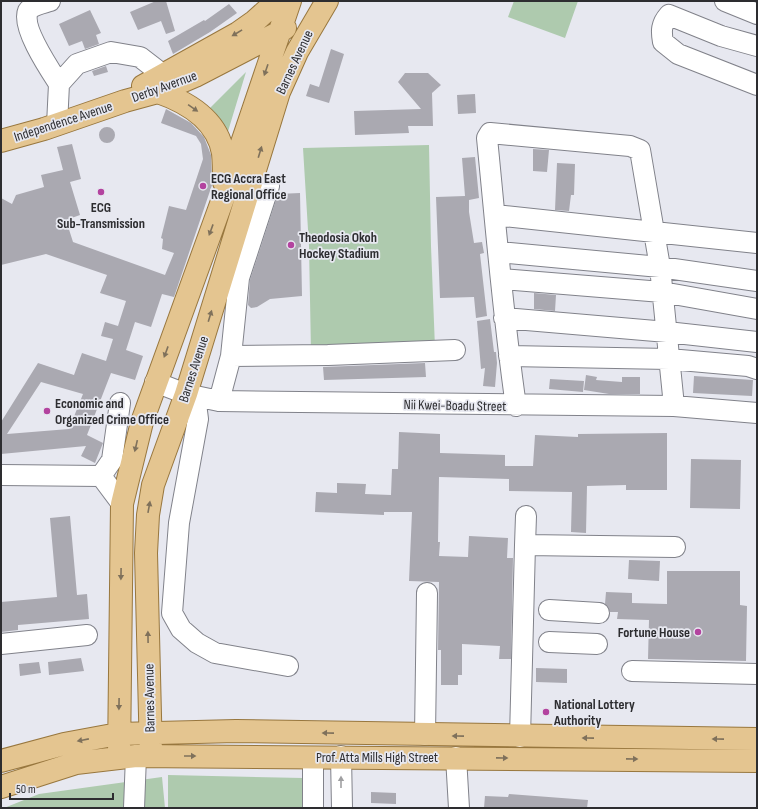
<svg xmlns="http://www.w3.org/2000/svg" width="758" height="809" font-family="'Sofia Sans Condensed',sans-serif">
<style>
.green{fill:#aecaae}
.building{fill:#aaa9b1;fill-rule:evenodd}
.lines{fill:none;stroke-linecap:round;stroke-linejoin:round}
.minor-casing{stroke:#81828a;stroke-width:22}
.major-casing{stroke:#98773e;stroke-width:24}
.minor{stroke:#fff;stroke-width:20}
.major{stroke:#e4c590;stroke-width:22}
.oneway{fill:#7f715b}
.oneway2{fill:#a0a0a2}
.poi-dot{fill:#b3439f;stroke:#e7e8f0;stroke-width:1.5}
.labels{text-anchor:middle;stroke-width:3.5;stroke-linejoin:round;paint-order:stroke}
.street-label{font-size:14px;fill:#2d2d30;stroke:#e7e8f0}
.poi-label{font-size:14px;font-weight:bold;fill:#2d2d30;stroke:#e7e8f0;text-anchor:start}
</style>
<rect width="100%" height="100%" fill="#e7e8f0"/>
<path class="green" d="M514,1h64l-13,37 -57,-21z
M246,72l-20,66 -17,-29z
M429,145l2,101 4,102 -124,4 -2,-106 -6,-98z
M168,775l135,3v30h-135z
M162,777l3,31h-161l35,-14z"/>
<path class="building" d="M156,1h10l9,30 -9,3 -5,-13 -23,9 -8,-18z
M229,4l8,9 -27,19 -37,22 -5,-13 36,-21 1,1z
M90,10l11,23 -5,2 3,9 -14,5 -3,-8 -13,5 -10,-22z
M331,49l13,5 -15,49 -23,-7 4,-12 9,3z
M106,66l2,6 -14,4 -2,-5z
M405,73h23l13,12 -9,8 1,33h-25l1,7 -54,2 -1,-24 67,-2 -23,-27z
M475,94l1,19 -18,1 -1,-19z
M166,109l25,14 13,14 7,18 1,30 -38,112 -12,-3 -11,33 -16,-5 -9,28 17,6 -8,24 -24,-7 -24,62 16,8 -8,20 -14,-7 5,-10 -85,8v-32l37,-59 36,12 8,-22 24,8 7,-22 -12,-3 4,-14 13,4 8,-25 -26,-8 7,-18 -61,-21 -45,11v-67l11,6 4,-9 28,-8 -3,-12 22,-5 -6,-23 15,-3 9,35 -11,3 10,33 -14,5 7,22 92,33 9,-22 -12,-4 1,-10 -2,-1 8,-32 17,4 17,-51 -2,-15 -5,-8 -35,-13zM41,382l42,12 -14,35 -62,5z
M99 135a8 8 0 1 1 16 0a8 8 0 1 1-16 0Z
M533,149l16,1 -2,22 -14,-1z
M475,157l4,41 -10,2v12l5,31 8,-1 2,11 -4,1 7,62 -11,2 -2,-21 -34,1 -4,-101 29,-1 -3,-38z
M557,163l18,1 -1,31h-3l-2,16 -14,-1z
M300,193l2,103 -32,3 -13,8 -6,1 -3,-3 2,-25 28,-86z
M534,293l22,2 -1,16 -21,-2z
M490,319l4,33h2l1,11 -2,24 -12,-1 2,-18 -4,1 -4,-48z
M425,363l1,14 -102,3 -1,-13z
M586,375l11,2 -1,3 26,2v-5h18v17h-31l-25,-4z
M694,376l59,4 -1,16 -59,-3z
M550,379l34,2 -1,11 -34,-3z
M399,432l41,2v19l65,2v11h28l2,-31 43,2v-3l89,-1v57h-41v-5l-39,1 -1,47 -15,-1 1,-40 -63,-1v-12l-70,-2 -1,65h2l-1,14 29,1 1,-21 39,2 -1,20h6l-2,101h-12l1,-13 -38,-2v31h-4v10h-17v-35h-3l1,-68 -30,-1 3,-69h-28v3l-69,-3 1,-20 21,1v-10l29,1 -1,10 26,1 1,-26h6z
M691,459l50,1 -1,49 -50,-1z
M70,516l7,79 10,-1 2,25 -71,6v5l-17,2v-30l56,-5 -7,-79z
M629,560l31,1 -1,20 -31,-2z
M667,571h73v34l7,1 -1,55 -98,-2 1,-39 -32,-1 1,-7h-8l-5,-8 1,-12 26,1v10l35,1z
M81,658l3,13 -35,4 -1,-13z
M39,662l2,11 -21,3 -1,-12z
M536,668l31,1v14l-31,-1z
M371,792l25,1v11l-25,-1z
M509,794l79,6 -1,8h-103l1,-12 23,1z"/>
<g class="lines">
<g class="minor-casing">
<path id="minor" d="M50,1c-6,2 -18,4 -22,10 -7,16 22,59 31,73
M725,1l32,13
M757,46l-36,-10 -52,-21c-8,9 -8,16 -6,27l15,12 79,31
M57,125l2,-41 18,-20 34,-12 29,5 22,17
M495,215l262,28
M499,252l161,15 97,14
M502,279l160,13 95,17
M504,318l163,14 90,10
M231,356l8,-78 30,-92
M509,356l160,3 79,7 9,3
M155,382l31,12 33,7 455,5 83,7
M195,396l3,23 -19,104 -7,90 9,16 16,14 18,10 73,13
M219,401l12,-45 97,-1 127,-5
M120,403l-8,57 -11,16 21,28
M516,406c-13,-89 -20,-178 -29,-268l3,-5 140,13 10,4 20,117 14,139
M1,475l100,1
M525,545l1,-29
M549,610l50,3
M549,642l48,2
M1,644l86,-9
M632,671l125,3
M425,735l2,-142
M520,737l5,-192 150,2
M341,756l1,52
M456,757l3,51
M134,808l2,-52
M313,808v-51"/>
</g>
<g class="major-casing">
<path id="major" d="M143,86l95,-53 17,-12 22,-20
M158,92c29,10 59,27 65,61 1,10 1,19 1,29
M1,141l43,-12 81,-28 33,-9 37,-16 83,-43 7,-5
M151,756l-5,-203 2,-38 5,-30 33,-91 93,-302 18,-40 30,-51
M119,757l3,-253 20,-82 83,-229 65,-192
M1,761l63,-17 54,-10 118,-3 521,8
M1,787l75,-24 60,-7 621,5"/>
</g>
<use href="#minor" class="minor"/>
<use href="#major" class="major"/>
</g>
<defs><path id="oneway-solid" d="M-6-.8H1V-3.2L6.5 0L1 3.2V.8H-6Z"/></defs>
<g class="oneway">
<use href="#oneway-solid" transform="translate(237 33) rotate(149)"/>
<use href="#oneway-solid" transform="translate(266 70) rotate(109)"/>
<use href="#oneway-solid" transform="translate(193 108) rotate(35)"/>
<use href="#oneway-solid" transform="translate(260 152) rotate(-73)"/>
<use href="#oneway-solid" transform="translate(211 230) rotate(110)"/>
<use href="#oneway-solid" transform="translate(210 316) rotate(-73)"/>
<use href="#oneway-solid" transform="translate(166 352) rotate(110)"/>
<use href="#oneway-solid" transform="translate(136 446) rotate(103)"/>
<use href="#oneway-solid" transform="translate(149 507) rotate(-80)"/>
<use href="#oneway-solid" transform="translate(121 574) rotate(91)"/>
<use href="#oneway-solid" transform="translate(148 637) rotate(-91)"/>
<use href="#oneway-solid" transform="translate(119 704) rotate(91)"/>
<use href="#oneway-solid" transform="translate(328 733) rotate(-179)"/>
<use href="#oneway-solid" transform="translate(458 736) rotate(-179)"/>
<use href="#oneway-solid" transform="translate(588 738) rotate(-179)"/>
<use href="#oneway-solid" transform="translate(718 739) rotate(-179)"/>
<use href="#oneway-solid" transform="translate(83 740) rotate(169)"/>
<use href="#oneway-solid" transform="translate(190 756)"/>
<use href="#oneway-solid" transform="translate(502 758) rotate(1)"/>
<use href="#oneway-solid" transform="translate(632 759) rotate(1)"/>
</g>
<use class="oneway2" href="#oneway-solid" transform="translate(341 782) rotate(-90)"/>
<g class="poi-dot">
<circle cx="203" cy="186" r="4"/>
<circle cx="101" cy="192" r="4"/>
<circle cx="291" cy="245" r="4"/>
<circle cx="47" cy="411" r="4"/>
<circle cx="698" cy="632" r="4"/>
<circle cx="546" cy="712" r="4"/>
</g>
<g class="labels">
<g class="street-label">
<text transform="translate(294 62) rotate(-65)" y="5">Barnes Avenue</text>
<text transform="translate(164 86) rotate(-20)" y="5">Derby Avernue</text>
<text transform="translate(63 121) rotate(-18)" y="5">Independence Avenue</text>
<text transform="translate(193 369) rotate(-72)" y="5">Barnes Avenue</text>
<text transform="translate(455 405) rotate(1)" y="5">Nii Kwei-Boadu Street</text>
<text transform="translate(149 698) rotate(-91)" y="5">Barnes Avenue</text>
<text x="377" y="762">Prof. Atta Mills High Street</text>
</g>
<g class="poi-label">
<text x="211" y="183">ECG Accra East<tspan x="211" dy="16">Regional Office</tspan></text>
<text x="101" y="212" text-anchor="middle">ECG<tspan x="101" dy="16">Sub-Transmission</tspan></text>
<text x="299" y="242">Theodosia Okoh<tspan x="299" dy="16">Hockey Stadium</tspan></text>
<text x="55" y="408">Economic and<tspan x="55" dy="16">Organized Crime Office</tspan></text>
<text x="690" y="637" text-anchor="end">Fortune House</text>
<text x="554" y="709">National Lottery<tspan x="554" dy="16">Authority</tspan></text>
</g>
</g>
<rect width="758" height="809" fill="none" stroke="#2d2d30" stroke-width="4"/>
<path d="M10 793v6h103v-6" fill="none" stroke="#2d2d30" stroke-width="2"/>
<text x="16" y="793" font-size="12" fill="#2d2d30" stroke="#e7e8f0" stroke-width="3" paint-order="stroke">50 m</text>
</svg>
